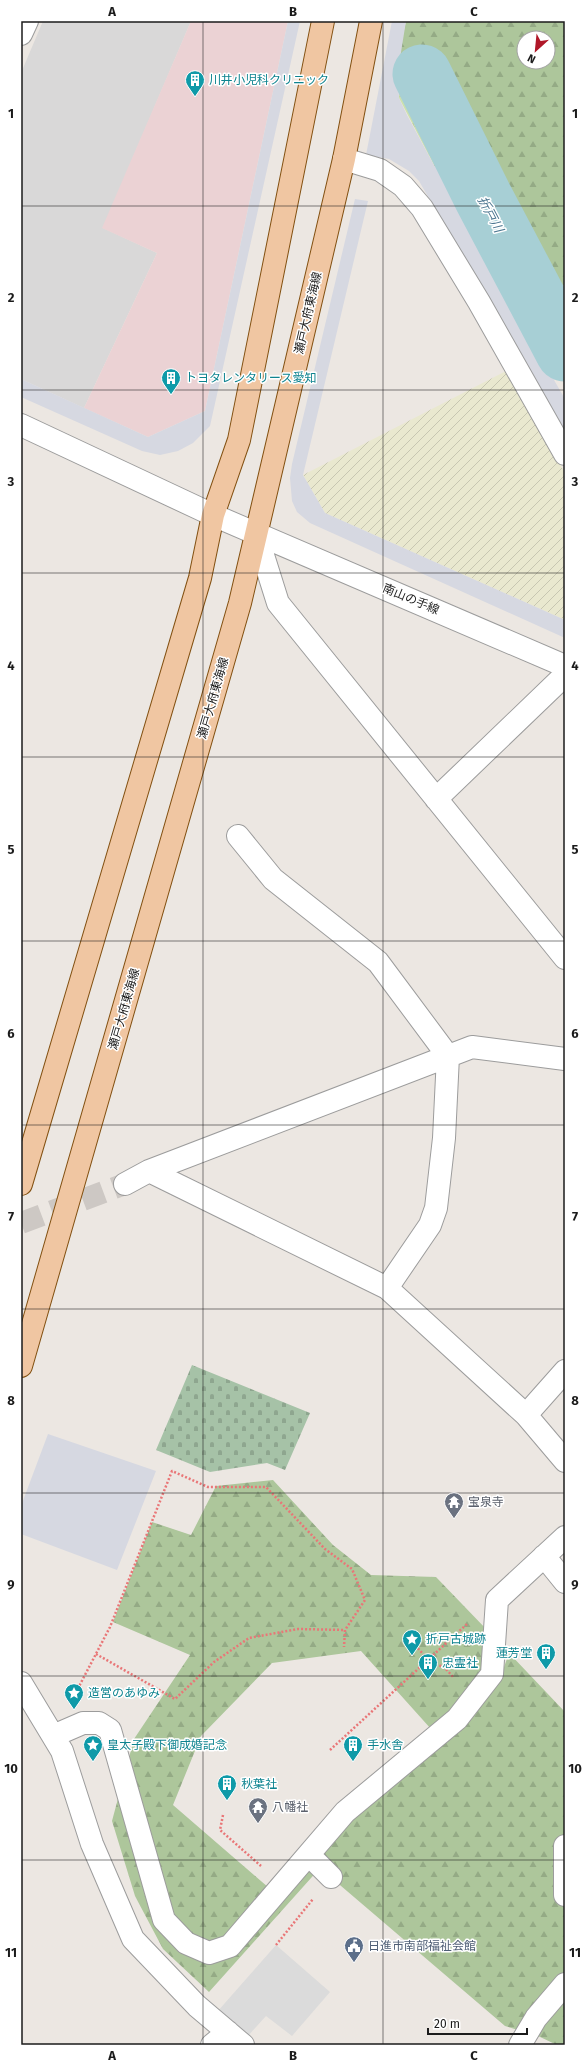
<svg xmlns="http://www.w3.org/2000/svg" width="586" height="2066" font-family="'Fira Sans','Noto Sans JP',sans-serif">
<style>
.residential{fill:#d9d8d8}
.commercial{fill:#ebd2d4}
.farmland{fill:url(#farmland-furrows)}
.grass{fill:url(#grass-tufts)}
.forest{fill:url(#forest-firs);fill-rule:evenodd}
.cemetery{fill:url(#cemetery-stones)}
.parking{fill:#dbdbdb}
.plaza{fill:#d6d8e1}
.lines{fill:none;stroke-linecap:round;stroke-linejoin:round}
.river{stroke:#a7cfd5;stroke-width:59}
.minor-tunnel{stroke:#cdc8c4;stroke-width:22;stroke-dasharray:22 11;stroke-linecap:butt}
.minor-casing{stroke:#9c9c9c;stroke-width:24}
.major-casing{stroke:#825011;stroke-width:24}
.path{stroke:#e97677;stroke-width:2.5;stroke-dasharray:2 2;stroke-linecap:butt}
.minor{stroke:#fff;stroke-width:22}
.major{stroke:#f0c6a2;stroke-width:22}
.grid{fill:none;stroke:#1b1b1b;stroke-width:1;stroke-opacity:0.55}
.labels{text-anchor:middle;stroke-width:3;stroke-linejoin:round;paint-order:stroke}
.culture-label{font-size:12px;fill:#0d838f;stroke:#fff;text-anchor:start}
.street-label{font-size:12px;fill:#1b1b1b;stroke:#fff}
.worship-label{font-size:12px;fill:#5b616d;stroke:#fff;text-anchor:start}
.service-label{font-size:12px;fill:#4e5e75;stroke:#fff;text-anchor:start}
.water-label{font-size:13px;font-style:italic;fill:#4d7791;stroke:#fff}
.neatline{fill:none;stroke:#1b1b1b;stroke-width:1.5}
.grid-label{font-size:13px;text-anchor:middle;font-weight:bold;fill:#1b1b1b}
</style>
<defs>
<pattern id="farmland-furrows" width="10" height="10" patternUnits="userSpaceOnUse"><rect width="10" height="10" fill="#e9e8cf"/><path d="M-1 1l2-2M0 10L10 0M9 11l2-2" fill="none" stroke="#c7c6b1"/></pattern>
<pattern id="grass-tufts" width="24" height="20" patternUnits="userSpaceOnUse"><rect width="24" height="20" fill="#cce1ad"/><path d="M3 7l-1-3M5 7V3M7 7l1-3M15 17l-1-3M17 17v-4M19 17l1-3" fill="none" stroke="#afc094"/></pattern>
<pattern id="forest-firs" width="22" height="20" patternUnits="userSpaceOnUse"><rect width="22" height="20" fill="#adc69b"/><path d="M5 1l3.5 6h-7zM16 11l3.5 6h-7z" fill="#94aa85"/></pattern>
<pattern id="cemetery-stones" width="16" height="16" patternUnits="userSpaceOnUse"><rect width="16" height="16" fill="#a6c2a7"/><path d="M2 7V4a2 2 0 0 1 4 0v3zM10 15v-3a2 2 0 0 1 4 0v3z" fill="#8ea68f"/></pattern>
</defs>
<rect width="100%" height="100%" fill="#ece7e2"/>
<path class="residential" d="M43,21h148l-88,207 54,25 -73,155 -63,-29v-306z"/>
<path class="commercial" d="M191,21h97l-83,390 -57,26 -64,-29 73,-155 -55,-25z"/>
<path class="farmland" d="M557,283l8,3v42l-21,-38z
M508,370l57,103v147l-240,-107 -22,-38z"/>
<path class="grass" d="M399,53l53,107 -17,7 -36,-69z
M473,200l26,47 -17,9 -25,-48z
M521,289l24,46 -13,7 -24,-46z"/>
<path class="forest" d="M406,21h159v265l-8,-3 -13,7 -113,-223 -20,9 -12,-23zM524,38h24v24h-24z
M273,1480l60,65 38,30 65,2 52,54 -5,38 -36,47 -16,13 -70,-78 -89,12 -71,73 -28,69 110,95 74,-87 141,-129 11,-31 56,59v333h-8l-19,-9 -33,-10 -185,-158 -111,124 -46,-43 -28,-53 -23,-75 22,-82 56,-84 -77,-33 39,-100 39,13 25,-49z"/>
<path class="cemetery" d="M192,1365l118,48 -25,57 -18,-7 -57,9 -54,-22z"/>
<path class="parking" d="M276,1945l54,47 -38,44 -26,-20 -19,21 -30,-25z"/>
<path class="plaza" d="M288,21h12l-90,405 -17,17 -15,8 -18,4 -18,-4 -121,-54v-18l127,58 57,-26z
M392,21h14l-8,50 1,27 8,17 28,52 17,-7 21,40 -16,9 25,47 17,-9 22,42 -13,7 24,45 13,-6 20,37v2l-11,6 11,19v36l-146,-254 -10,-10 -20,-12 -23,-4z
M355,199l13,2 -65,274 22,38 240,107v18l-255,-115 -13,-11 -5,-11 -2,-23 2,-14z
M48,1434l108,37 -39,99 -96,-36v-28z"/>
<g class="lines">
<path class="river" d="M422,74l61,123 82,155"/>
<path class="minor-tunnel" d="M21,1223l104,-39"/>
<g class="minor-casing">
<path id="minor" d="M21,34l6,-13
M344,159l36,11 23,16 19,22 57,94 86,152
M21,425l192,90 352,151
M256,533l22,70 287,355
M436,799l129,-124
M238,836l35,43 105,83 70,94 -4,82 -8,70 -6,17 -43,63
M149,1171l238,117 139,127 39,46
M125,1184l24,-13 323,-124 93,12
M526,1415l39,-44
M544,1556l21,26
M21,1683l41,68 30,93 41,95 64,67 46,39
M53,1736l30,-13h16l11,7 54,190 22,23 23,10 21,-7 115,-134 112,-93 35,-45 5,-74 68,-63
M565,1846v49
M309,1855l22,22
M212,2045l16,-13
M520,2045l16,-27 29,-34"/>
</g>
<g class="major-casing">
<path id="major" d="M21,1184l179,-606 13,-63 26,-75 84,-419
M21,1366l219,-763 104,-444 27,-138"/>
</g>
<path class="path" d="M405,1633l23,27 17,8 9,10
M96,1654l79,45 39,-37 35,-24 49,-9 47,1
M74,1696l36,-69 62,-156 36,16h58l59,62 27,20 13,31 -20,30 -1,17
M330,1750l137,-126
M223,1815l-3,15 41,36
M276,1945l37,-46"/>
<use href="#minor" class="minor"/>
<use href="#major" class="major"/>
</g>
<path class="grid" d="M203,21v2024M383,21v2024M21,206h544M21,390h544M21,573h544M21,757h544M21,941h544M21,1125h544M21,1309h544M21,1493h544M21,1676h544M21,1860h544"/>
<defs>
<g id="building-pin" transform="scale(1)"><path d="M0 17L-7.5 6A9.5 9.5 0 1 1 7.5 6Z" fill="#0f9aa8" stroke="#fff"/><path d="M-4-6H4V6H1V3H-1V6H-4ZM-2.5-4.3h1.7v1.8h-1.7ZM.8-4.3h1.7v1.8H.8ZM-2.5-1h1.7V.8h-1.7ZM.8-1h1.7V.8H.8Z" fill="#fff"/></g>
<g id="temple-pin" transform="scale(1)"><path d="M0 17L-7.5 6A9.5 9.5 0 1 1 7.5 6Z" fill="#6b7280" stroke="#fff"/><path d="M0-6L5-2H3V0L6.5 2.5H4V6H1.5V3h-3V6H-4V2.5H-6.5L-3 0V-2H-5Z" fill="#fff"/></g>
<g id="sight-pin" transform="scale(1)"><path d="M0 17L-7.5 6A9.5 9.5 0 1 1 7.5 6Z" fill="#0f9aa8" stroke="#fff"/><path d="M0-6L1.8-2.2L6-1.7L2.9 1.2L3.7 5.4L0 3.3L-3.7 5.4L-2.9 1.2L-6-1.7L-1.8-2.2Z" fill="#fff"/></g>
<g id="civic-pin" transform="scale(1)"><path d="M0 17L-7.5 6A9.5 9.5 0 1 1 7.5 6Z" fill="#5c6f8a" stroke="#fff"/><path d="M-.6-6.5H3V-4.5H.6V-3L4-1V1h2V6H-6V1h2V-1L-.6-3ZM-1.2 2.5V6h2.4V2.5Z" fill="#fff"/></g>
</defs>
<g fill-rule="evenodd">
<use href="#building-pin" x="195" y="80"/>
<use href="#building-pin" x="171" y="378"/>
<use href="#temple-pin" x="454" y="1502"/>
<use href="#sight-pin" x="412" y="1639"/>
<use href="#building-pin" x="546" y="1653"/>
<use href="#building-pin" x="428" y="1663"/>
<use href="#sight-pin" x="74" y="1693"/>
<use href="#sight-pin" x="93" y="1745"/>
<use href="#building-pin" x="353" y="1745"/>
<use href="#building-pin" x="227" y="1784"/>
<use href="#temple-pin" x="258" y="1807"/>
<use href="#civic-pin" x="354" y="1946"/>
</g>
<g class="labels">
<g class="culture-label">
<text x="209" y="84">川井小児科クリニック</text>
<text x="185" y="382">トヨタレンタリース愛知</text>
<text x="426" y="1643">折戸古城跡</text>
<text x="532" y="1657" text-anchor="end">蓮芳堂</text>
<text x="442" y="1667">忠霊社</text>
<text x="88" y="1697">造営のあゆみ</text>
<text x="107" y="1749">皇太子殿下御成婚記念</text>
<text x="367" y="1749">手水舎</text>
<text x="241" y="1788">秋葉社</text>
</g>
<g class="street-label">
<text transform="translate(308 313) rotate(-77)" y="4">瀬戸大府東海線</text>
<text transform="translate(411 599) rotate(23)" y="4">南山の手線</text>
<text transform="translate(213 698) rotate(-74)" y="4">瀬戸大府東海線</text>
<text transform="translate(124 1009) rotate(-74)" y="4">瀬戸大府東海線</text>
</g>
<g class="worship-label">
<text x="468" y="1506">宝泉寺</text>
<text x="272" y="1811">八幡社</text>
</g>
<g class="service-label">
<text x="368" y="1950">日進市南部福祉会館</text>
</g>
<g class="water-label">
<text transform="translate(491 214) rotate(62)" y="5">折戸川</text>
</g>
</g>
<rect width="586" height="2066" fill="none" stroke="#ffffff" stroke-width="44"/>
<g transform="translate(536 50) rotate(207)"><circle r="19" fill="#ffffff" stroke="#a4a4a4"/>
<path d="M0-3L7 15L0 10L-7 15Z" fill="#b01728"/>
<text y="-6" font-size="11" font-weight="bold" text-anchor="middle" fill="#1b1b1b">N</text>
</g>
<path d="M428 2028v6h99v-6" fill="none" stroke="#1b1b1b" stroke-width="2"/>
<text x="434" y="2028" font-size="12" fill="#1b1b1b" stroke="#ffffff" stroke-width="3" paint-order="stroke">20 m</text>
<rect x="22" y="22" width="542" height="2022" class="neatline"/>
<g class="grid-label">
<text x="112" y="16">A</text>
<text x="293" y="16">B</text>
<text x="474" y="16">C</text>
<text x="11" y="118">1</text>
<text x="575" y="118">1</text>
<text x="11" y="302">2</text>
<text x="575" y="302">2</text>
<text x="11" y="486">3</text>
<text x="575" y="486">3</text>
<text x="11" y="670">4</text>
<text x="575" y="670">4</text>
<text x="11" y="854">5</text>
<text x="575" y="854">5</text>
<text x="11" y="1038">6</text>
<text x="575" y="1038">6</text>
<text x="11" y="1221">7</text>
<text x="575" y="1221">7</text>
<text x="11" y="1405">8</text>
<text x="575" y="1405">8</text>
<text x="11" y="1589">9</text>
<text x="575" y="1589">9</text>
<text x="11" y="1773">10</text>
<text x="575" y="1773">10</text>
<text x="11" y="1957">11</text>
<text x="575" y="1957">11</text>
<text x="112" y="2060">A</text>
<text x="293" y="2060">B</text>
<text x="474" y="2060">C</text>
</g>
</svg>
